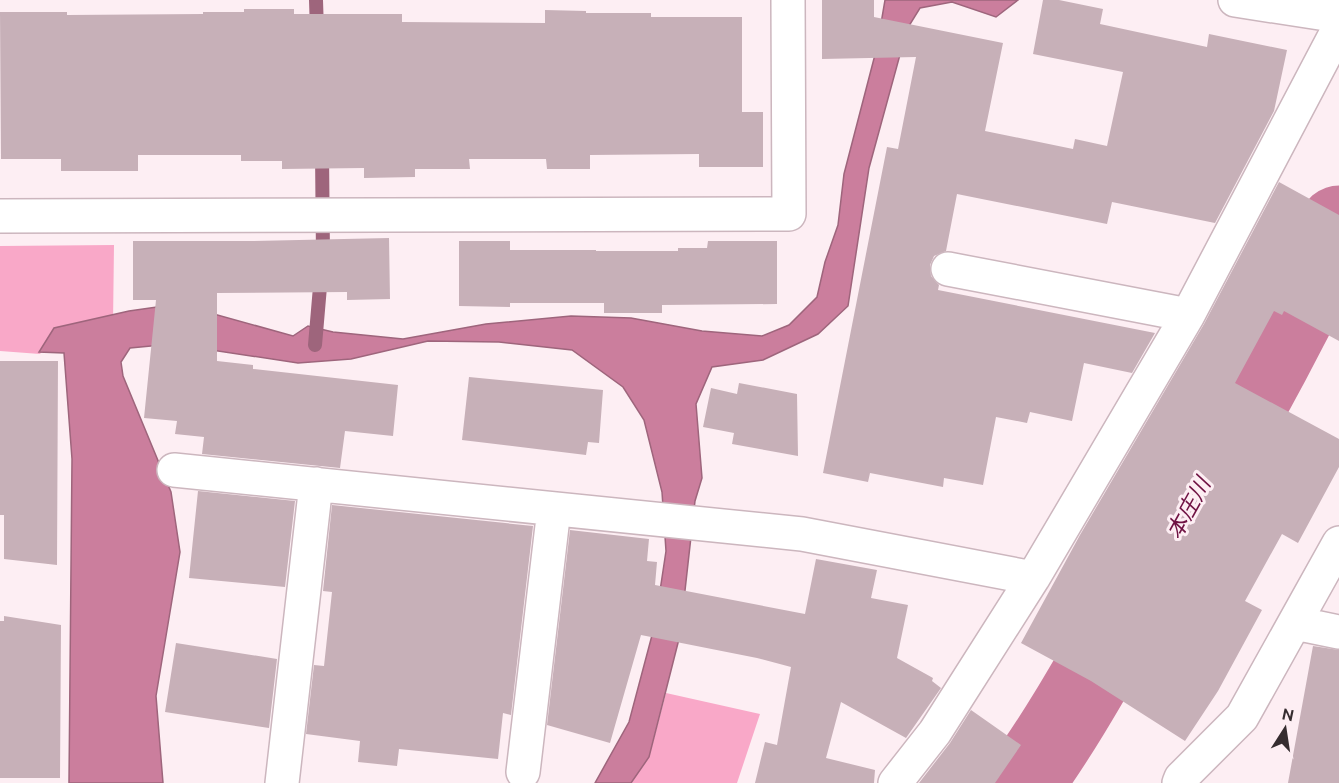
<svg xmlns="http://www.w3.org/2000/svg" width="1339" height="783" font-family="Ubuntu,'Noto Sans JP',sans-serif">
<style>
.green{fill:#f9a8c8}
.water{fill:#cb7e9d;stroke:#9e657c;stroke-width:1.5}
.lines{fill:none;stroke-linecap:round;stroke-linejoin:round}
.stream{stroke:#9e657c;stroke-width:14}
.river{stroke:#cb7e9d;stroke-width:81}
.building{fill:#c7b0b8}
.street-casing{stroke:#ccb6be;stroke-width:36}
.street{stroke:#fff;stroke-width:33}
.labels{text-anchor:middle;stroke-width:6;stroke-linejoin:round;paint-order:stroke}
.water-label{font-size:22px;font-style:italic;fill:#6f1243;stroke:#fdeef3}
</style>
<rect width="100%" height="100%" fill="#fdeef3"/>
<path class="green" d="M114,245l-1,79 -54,5 -19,25 -40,-3v-105z
M666,693l94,21 -23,69h-106l18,-26z"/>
<path class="water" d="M885,0h133l-22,17 -44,-15 -32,6 -13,21 -38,139 -21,138 -30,28 -55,26 -51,7 -16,37 6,74 -7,23 -15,134 -31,122 -18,26h-36l34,-61 26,-98 11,-73 -4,-59 -18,-72 -21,-33 -51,-37 -73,-8 -71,-1 -77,18 -53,4 -126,-19 -42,4 -9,14 2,14 48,116 9,60 -24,144 7,87h-94l3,-324 -8,-106 -25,-1 15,-24 75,-17 49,-7 115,32 15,-10 25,6 70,7 83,-15 85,-8 60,2 71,13 60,5 27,-11 28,-28 8,-35 13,-37 6,-51 33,-127z"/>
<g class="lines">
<path class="stream" d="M316,0l1,31
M322,152l1,104
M315,345l6,-70"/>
<path class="river" d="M1023,783c43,-59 77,-123 114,-186 72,-121 140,-245 202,-371"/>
</g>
<path class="building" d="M822,0h52v17l129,26 -18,88 88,18 2,-10 32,7 16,-74 -90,-18 10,-54h16l44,9 -3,15 107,23 2,-13 78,16 -13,61 -59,112 -103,-21 -5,22 -150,-30 -11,57 -12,5 -4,9 1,11 8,9 -1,5 217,43 -23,40 -48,-10 -12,58 -42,-9 -3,11 -31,-6 -13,68 -39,-7 -1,9 -73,-14 -2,9 -45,-9 64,-326 11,2 18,-92 -94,2z
M244,9h50v5h108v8l143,1v-13l41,1v2h65v4h91v95h21v55h-64v-13l-109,1v14h-43l-1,-10h-77l1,10h-55v8l-51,1v-10l-82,1v-8h-41v-6h-103v16h-77v-12h-60l-1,-147h67v3l136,-1v-2h41z
M1279,182l60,33v126l-55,-30 -2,4 -8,-4 -39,72 104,56v28l-41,76 -16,-9 -37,67 17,9 -44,81 -33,50 -94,-60 -70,-38 59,-108 124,-211z
M389,238l1,61 -43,1v-8l-130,1v68l36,4v4l145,16 -5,51 -48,-5 -5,37 -138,-14 2,-17 -29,-3 2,-13 -33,-3 12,-118h-23v-59h118z
M459,241h51v9h86v1h82v-3h29l1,-7h69v63l-115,1v8h-58v-10h-94v4l-51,-1z
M0,361h58l-1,204 -53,-6v-44h-4z
M469,377l134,13 -4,53 -11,-1 -2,13 -124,-15z
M739,383l58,11 1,62 -66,-12 2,-11 -31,-6 8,-39 26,6z
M198,491l97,10 -10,86 -96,-9z
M332,505l201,21 -22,189 -8,-2 -5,46 -99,-10 -2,17 -39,-4 2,-21 -54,-7 8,-69 10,1 8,-74 -9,-1z
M570,530l79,9 -2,22 10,1 -2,23 150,29 11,-55 61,11 -6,28 37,7 -11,53 36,20 -1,3 9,7 -35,50 -65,-36 -15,56 49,12 -1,13h-119l10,-41 12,3 14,-78 -34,-9 -116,-23 -31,108 -63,-18z
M4,616l57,9 -1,153h-60v-157h4z
M176,643l101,16 -8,69 -104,-16z
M1313,646l26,4v133h-51z
M971,710l50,35 -26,38h-76l31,-40z"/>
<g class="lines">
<g class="street-casing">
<path id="street" d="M1235,0l104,16
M0,216l789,-2 -1,-214
M948,269l240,46
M174,470l628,64 231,44
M1295,623l44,9
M523,772l31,-263
M282,783l34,-299
M895,783l40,-51 98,-154 155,-263 151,-287
M1179,783l2,-5 61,-61 97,-174"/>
</g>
<use href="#street" class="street"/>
</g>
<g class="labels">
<g class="water-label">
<text transform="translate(1188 508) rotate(-61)" y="8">本庄川</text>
</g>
</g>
<g transform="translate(1285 729) rotate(12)" stroke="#fdeef3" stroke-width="4.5" paint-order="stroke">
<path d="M0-4.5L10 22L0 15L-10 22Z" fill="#352c2f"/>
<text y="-9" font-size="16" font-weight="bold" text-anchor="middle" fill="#352c2f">N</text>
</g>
</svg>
